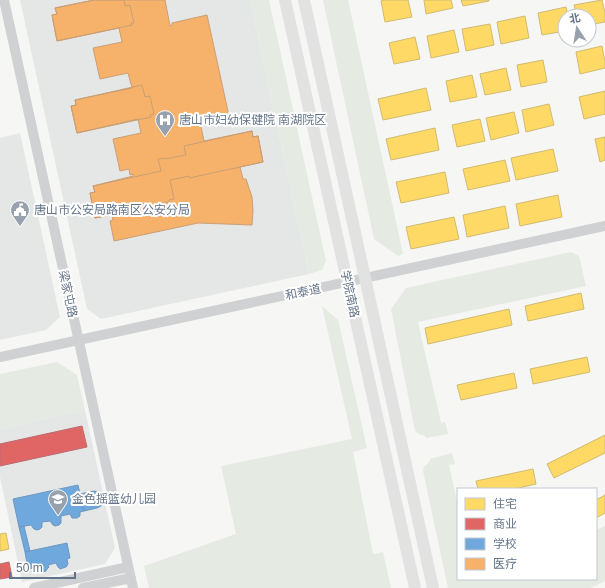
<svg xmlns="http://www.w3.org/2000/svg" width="605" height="588" font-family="Helvetica,'Noto Sans SC',sans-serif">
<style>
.built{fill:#e5e6e6}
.green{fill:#e5eae3}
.homes{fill:#ffd966;stroke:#d0bb70}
.shops{fill:#e06666;stroke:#bb6a70}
.schools{fill:#6fa8dc;stroke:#6c98c3}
.health{fill:#f6b26b;stroke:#ca9f74}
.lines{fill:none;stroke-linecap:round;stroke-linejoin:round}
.tertiary{stroke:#d0d1d2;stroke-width:10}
.primary{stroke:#e2e2e3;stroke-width:12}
.labels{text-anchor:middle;stroke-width:4;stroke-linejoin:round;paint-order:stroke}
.poi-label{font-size:12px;fill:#647488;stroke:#fff;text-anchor:start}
.street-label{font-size:12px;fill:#647488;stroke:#fff}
</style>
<rect width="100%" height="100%" fill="#f6f6f5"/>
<path class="built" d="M20,0h230l59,274 -208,45 -14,-10z
M20,133l40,184 -14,13 -46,10v-202z
M85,410l30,138 -10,16 -83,18 -22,-105v-48z"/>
<path class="green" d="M250,0h19l57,261 -4,9 -13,4z
M323,0h25l55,254 -5,2 -24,-17z
M571,252l8,4 7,30 -168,36 23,101 4,-1 3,12 -22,4 -1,-2 -6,-2 -4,-3 -24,-122 15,-21z
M322,306l16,14 29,128 -14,4 20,102 10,-2 8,36h-242l-5,-22 92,-32 -15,-68 131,-27z
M57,362l20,13 8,35 -85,19v-55z
M452,453l3,11 -6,1 9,41v73h138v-49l9,-4v55l-14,7h-143l-25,-117 1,-4 6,-6v-2z"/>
<path class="homes" d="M384,0h24l4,17 -27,5 -4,-21z
M424,0h27l2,8 -27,6z
M461,0h28v1l-26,5z
M602,0l3,13v9l-16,3v-9h-12l-3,-11z
M566,7l2,9h-3v15l-23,4 -4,-22z
M525,16l4,22 -28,6 -4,-22z
M490,24l4,21 -28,6 -4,-22z
M454,30l5,22 -28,6 -4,-22z
M415,37l5,22 -26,5 -5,-21z
M602,46l3,16v6l-25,6 -4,-22z
M543,60l4,22 -26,5 -4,-22z
M506,68l5,22 -26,5 -5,-21z
M472,75l5,22 -27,5 -4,-21z
M426,88l5,22 -48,10 -5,-21z
M605,91v23l-21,5 -5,-22z
M549,104l5,21 -28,7 -4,-22z
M514,112l5,21 -28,7 -5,-22z
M480,119l5,22 -28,6 -5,-22z
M435,128l4,22 -48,10 -5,-21z
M605,137v23l-5,2 -5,-23z
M553,149l5,22 -42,9 -5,-22z
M505,160l5,21 -42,9 -5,-21z
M445,172l4,21 -48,10 -5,-21z
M558,195l4,22 -42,9 -4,-22z
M505,206l4,22 -42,9 -4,-22z
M454,217l5,22 -48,10 -5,-22z
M581,293l3,16 -56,12 -3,-15z
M509,309l3,16 -84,19 -3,-16z
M587,357l3,15 -57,12 -3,-15z
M514,373l3,15 -56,12 -4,-15z
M605,435v18l-51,25 -7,-14z
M533,469l3,15 -22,5h-36l-2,-8z
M605,495v18l-9,5v-18z
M6,533l3,16 -9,2v-17z"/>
<path class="shops" d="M82,426l5,21 -87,19v-22z
M9,562l3,15 -12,2v-15z"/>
<path class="schools" d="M78,485l6,26 -4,1v4l-3,2h-5l-2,-4 -9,2v7l-2,2 -4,1 -2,-1 -3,-4 -8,1v5l-2,2 -3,1 -3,-1 -3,-4 -12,2 -6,-28z
M94,491l4,1 3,3 2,3v5l-2,3 -4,2 -13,3 -4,-17z
M24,526l6,25 -5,1 -6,-25z
M67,543l3,15 -3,1 1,5 -2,3 -6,2 -2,-2 -2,-4 -8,2 1,2 -2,2 -1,2 -3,1 -3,-1 -3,-4 -9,2 -3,-17z"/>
<path class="health" d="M94,0h71l5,26 2,-1v-2l35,-8 22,101 -29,6 4,19 48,-10 1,6 5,-1 5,26 -23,5 3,12h3l6,18 1,14 -1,14 -54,-2 -84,18 -4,-20 3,-1 -1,-5 -17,3 -5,-25 5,-1 -2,-6 40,-10v-2l-3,1 -1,-6 -9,2 -7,-32 28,-6 -3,-14 -61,14 -6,-27 5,-1 -1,-5 57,-12 -4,-15 -28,6 -7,-31 29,-6 -3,-14 -62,13 -5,-26 5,-1 -2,-6z
M94,0h30l1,6 5,-1 4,18h-3l1,2 -75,16 -5,-26 5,-1 -2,-6z
M142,85l3,12 5,-1 4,18 -4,1 1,2 -74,16 -6,-27 5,-1 -1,-5z
M252,131l1,6 5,-1 5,26 -74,16v-2l-19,4 4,19 -5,1v2l-74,16 -5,-25 5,-1 -2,-6 68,-15 -3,-12 7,-1v1l21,-4 -2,-9z"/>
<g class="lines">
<path class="tertiary" d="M4,0l129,588
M0,357l605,-131
M34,588l94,-21
M83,588l48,-10"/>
<path class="primary" d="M285,0l130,588
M304,0l129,588"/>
</g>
<defs>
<g id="hospital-pin" transform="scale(1)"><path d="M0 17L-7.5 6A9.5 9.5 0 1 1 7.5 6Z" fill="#97a2ae" stroke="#fff"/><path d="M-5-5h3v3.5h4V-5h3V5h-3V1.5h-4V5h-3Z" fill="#fff"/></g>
<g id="civic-pin" transform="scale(1)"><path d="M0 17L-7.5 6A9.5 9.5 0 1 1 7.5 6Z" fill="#97a2ae" stroke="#fff"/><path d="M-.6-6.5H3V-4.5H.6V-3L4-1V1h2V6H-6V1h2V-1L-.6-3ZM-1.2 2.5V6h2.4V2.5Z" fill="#fff"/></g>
<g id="school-pin" transform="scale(1)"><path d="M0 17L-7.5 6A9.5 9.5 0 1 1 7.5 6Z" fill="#97a2ae" stroke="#fff"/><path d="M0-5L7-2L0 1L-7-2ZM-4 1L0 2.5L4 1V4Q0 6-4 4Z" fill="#fff"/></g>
</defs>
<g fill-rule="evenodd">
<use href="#hospital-pin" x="165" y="120"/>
<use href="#civic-pin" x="20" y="210"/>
<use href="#school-pin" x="58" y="499"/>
</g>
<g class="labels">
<g class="poi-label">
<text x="179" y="124">唐山市妇幼保健院 南湖院区</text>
<text x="34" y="214">唐山市公安局路南区公安分局</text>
<text x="72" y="503">金色摇篮幼儿园</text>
</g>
<g class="street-label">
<text transform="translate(303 292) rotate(-12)" y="4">和泰道</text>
<text transform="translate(68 294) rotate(78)" y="4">梁家屯路</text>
<text transform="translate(350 294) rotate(78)" y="4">学院南路</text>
</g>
</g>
<rect x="457" y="488" width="140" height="92" fill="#ffffff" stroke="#c1c7cf"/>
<rect x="465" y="498" width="20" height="12" fill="#ffd966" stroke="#c1c7cf"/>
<text x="493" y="508" font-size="12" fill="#647488">住宅</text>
<rect x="465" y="518" width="20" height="12" fill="#e06666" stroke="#c1c7cf"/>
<text x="493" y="528" font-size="12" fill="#647488">商业</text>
<rect x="465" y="538" width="20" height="12" fill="#6fa8dc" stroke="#c1c7cf"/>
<text x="493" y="548" font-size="12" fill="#647488">学校</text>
<rect x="465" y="558" width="20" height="12" fill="#f6b26b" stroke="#c1c7cf"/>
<text x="493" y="568" font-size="12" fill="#647488">医疗</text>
<g transform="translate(577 28) rotate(348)"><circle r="19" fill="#ffffff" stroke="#c1c7cf"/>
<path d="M0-3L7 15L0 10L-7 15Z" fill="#97a2ae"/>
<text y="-6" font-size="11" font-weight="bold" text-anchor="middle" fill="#647488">北</text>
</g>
<path d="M10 572v6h65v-6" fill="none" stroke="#647488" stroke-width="2"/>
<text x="16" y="572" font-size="12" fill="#647488" stroke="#ffffff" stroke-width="3" paint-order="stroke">50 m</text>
</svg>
